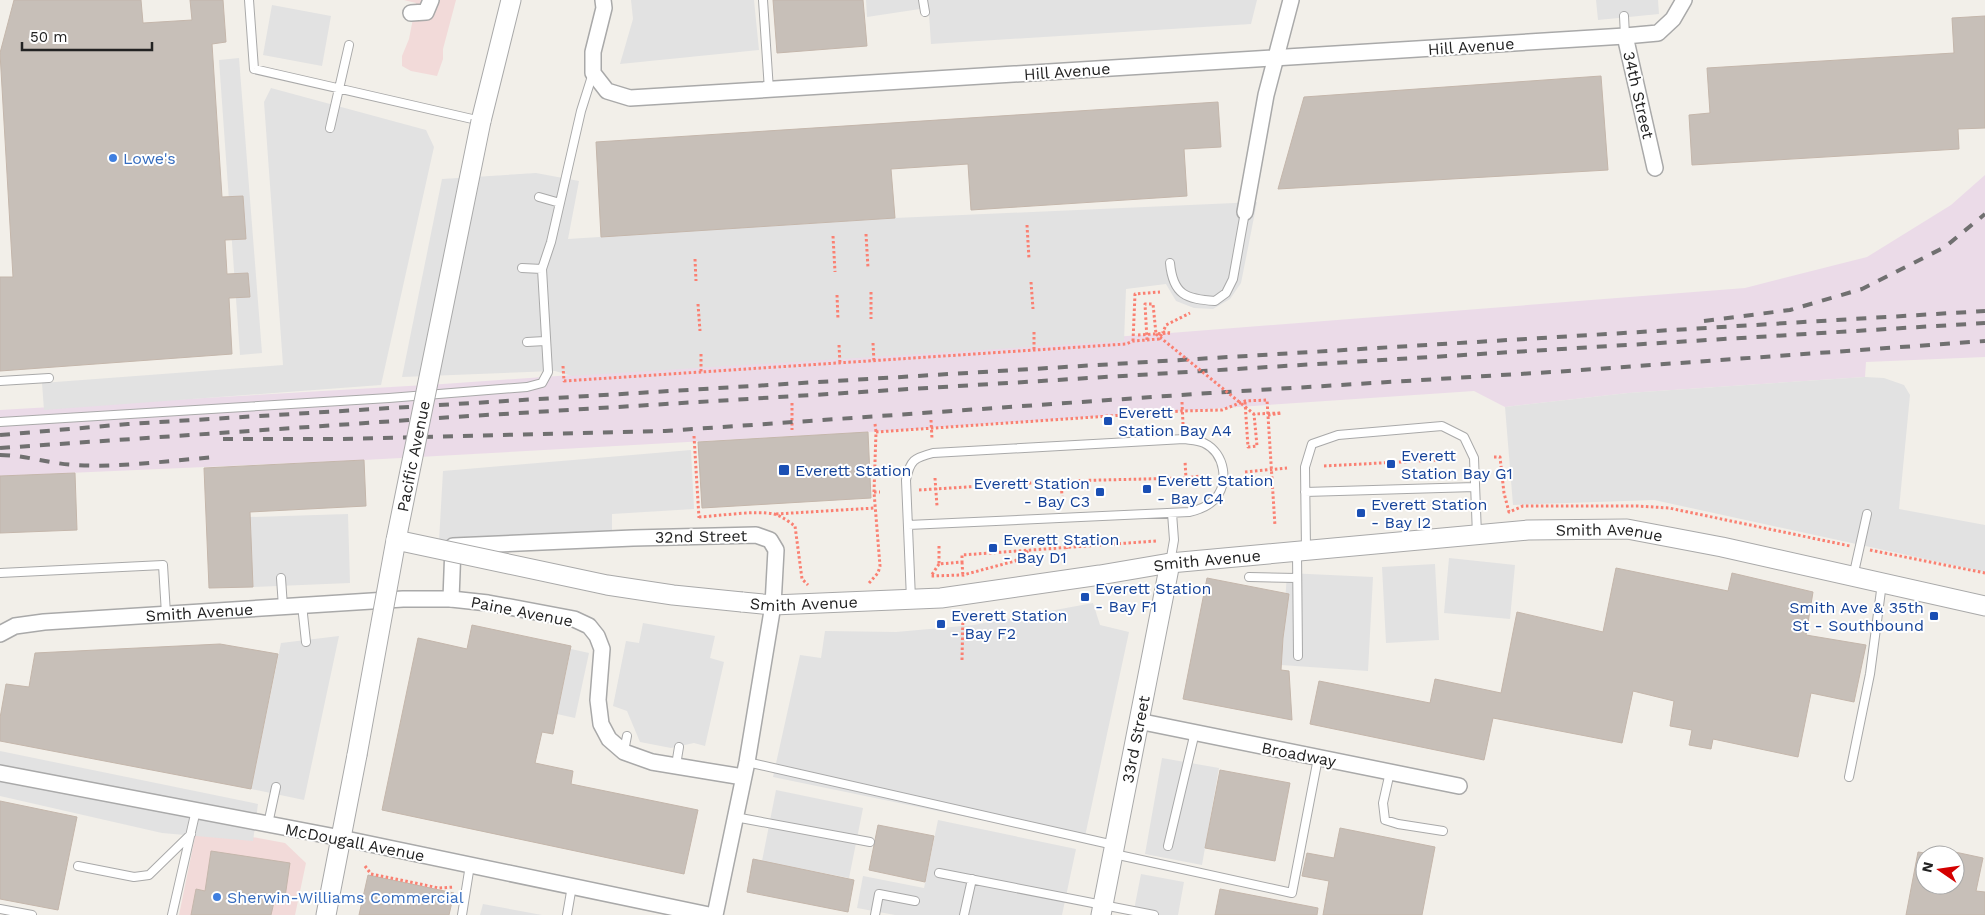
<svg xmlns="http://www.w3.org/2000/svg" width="1985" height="915" font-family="'Work Sans',sans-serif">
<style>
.commercial{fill:#f2dad9}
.industrial{fill:#ebdbe8}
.parking{fill:#e2e2e2}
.building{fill:#c7bfb8;stroke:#c4b6ab}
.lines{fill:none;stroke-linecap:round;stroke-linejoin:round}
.service-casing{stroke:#a9a9a9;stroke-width:10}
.minor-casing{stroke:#a9a9a9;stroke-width:18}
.tertiary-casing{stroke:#a9a9a9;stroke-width:21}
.path{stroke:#fa8072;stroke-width:3;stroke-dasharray:2.5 2.5;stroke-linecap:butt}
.service{stroke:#fff;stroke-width:8}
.minor{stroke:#fff;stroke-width:15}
.tertiary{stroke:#fff;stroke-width:19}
.rail{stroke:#707070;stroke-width:4;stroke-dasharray:10 10;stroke-linecap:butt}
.tertiary-bridge-casing{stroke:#a9a9a9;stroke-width:21;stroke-linecap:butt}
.path-bridge{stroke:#fa8072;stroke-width:3;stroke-dasharray:2.5 2.5;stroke-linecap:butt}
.tertiary-bridge{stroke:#fff;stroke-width:19}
.shop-dot{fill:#3f7fe0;stroke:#fff;stroke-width:2}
.transit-dot{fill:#1a4fb4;stroke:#fff;stroke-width:2}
.labels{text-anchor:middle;stroke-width:4;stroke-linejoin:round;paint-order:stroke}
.street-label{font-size:16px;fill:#222;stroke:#fff}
.shop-label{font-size:16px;fill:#366cbe;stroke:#fff;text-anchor:start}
.transit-label{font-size:16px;fill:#164399;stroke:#fff;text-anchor:start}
</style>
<rect width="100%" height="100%" fill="#f2efe9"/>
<path class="commercial" d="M404,0h52l-13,49v10l-6,17 -26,-5 -9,-5v-10l7,-17 7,-36z
M197,827l88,16 21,20 -11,52h-116z"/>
<path class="industrial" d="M1985,175v182l-119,5 -1,15 -237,16 -123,14 -31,-16 -606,41 -504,28 -364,16v-66l443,-26 727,-51 575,-45 122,-31 84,-52z"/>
<path class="parking" d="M631,0h123l5,50 -139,14 13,-45z
M866,0h55l-1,9 -53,8z
M928,0h329l-6,24 -320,20z
M1596,0h62l1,14 -61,6z
M272,5l59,11 -9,50 -59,-11z
M239,58l23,295 -22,2 -21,-295z
M271,88l155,42 8,17 -53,238 -337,25 -2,-27 241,-18 -19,-263z
M536,173l43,8 -11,58 327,-21 362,-16 -16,81 -11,16 -17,10 -19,-1 -18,-7 -10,-17 -40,5 -2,52 -552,35 -17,-5 -153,6 40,-198z
M1865,377l19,1 20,7 6,10 -11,114 86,16v47l-331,-72 -141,5 -8,-98 123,-14z
M691,450l3,59 -82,5v16l-6,4 -167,7 4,-70z
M348,514l2,69 -97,4 -3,-70z
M1449,558l66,7 -5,54 -66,-6z
M1435,564l4,76 -53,3 -4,-76z
M1287,573l86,4 -5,94 -87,-6z
M1093,603l7,22 29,7 -45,209 -311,-64 27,-122 21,3 4,-27 71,1 78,-7z
M643,623l72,13 -5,22 14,4 -19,84 -11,-3 -23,5 -31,-6 -13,-31 -14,-5 13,-65 13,2z
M339,636l-35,164 -53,-11 30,-146z
M571,649l18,4 -14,65 -18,-4z
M0,751l258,53 -5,37 -91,-8 -162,-37z
M1162,758l57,10 -17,97 -57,-11z
M776,790l87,18 -14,70 -87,-17z
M938,820l138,29 -14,66h-167l-38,-7 6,-32 61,12z
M1141,874l43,8 -6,33h-45z
M483,904l59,11h-62z"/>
<path class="building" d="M14,0h127l2,23 49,-3 -2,-20h33l3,42 -14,2 10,153 21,-1 3,43 -21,1 2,34 21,-1 2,24 -21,1 3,56 -232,17v-94h13l-13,-224z
M773,0h90l4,46 -90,7z
M1985,16v112l-27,1 1,20 -267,16 -3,-50 21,-2 -3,-45 247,-15 -2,-35z
M1601,76l7,94 -330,19 26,-92z
M1218,102l3,45 -37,2 3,47 -216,14 -3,-46 -77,5 4,49 -294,19 -5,-95z
M868,432l3,66 -169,10 -4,-66z
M364,460l2,46 -116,6 3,75 -44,1 -5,-120z
M75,473l2,57 -77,3v-57z
M1616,568l112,23 4,-18 81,19 -7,43 60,10 -12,57 -43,-9 -13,64 -85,-18 -2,10 -22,-4 3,-15 -22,-4 4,-25 -41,-10 -11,52 -129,-25 -9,42 -174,-36 9,-43 111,22 5,-24 66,14 16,-81 86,20z
M1207,578l82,16 -6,44 -2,32 8,1 3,49 -109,-21z
M472,625l99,21 -18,88 -11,-2 -7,31 38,8 -2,13 127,26 -14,64 -302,-64 36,-172 49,11z
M220,644l58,10 -27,135 -251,-48v-23l6,-34 23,3 6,-34z
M1220,770l70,13 -15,78 -70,-13z
M0,801l77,16 -19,93 -58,-11z
M878,825l56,11 -9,46 -56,-12z
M1340,828l95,19 -13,68h-99l6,-34 -27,-5 5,-23 27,5z
M211,851l79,12 -6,41 -10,-2 -3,13h-80l5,-26 9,2z
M1918,852l7,1v32h30v-33l28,6 -7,33 9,1v23h-79z
M753,859l101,21 -6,32 -101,-20z
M368,875l86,18 -5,22h-90z
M1220,889l98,19 -1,7h-102z"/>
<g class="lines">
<g class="service-casing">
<path id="service" d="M249,0l5,69 227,52
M763,0l6,90
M923,0l2,12
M1624,16l1,20
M330,128l19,-83
M539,197l21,6
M1170,263c3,32 16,36 45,38l11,-8 7,-14 12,-67
M522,268l20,1
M527,342l18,-1
M0,381l49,-3
M0,422l389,-24 138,-11 15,-4 6,-11 -6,-103 9,-27 30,-131 12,-38
M1305,492l170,-5
M908,525l281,-13c9,-2 18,-5 25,-12 16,-16 11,-47 -10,-57 -6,-3 -14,-3 -20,-4l-251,14c-19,5 -23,7 -27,27l5,119
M1306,550l-1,-83 7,-23 26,-9 104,-9 22,11 10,21 3,77
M1297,553l1,103
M1170,563l4,-23 -2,-27
M0,573l163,-8 3,49
M1249,577l48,1
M1853,577l14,-63
M281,578l2,29
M302,605l4,37
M624,751l3,-15
M747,762l367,83
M676,765l3,-18
M1390,772l-7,31 2,17 13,4 45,7
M1849,777l21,-103 12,-91
M735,817l135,25
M268,824l8,-37
M1168,846l27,-114
M1114,854l178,39 26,-135
M78,866l56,11 15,-2 42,-41
M939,873l215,42
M0,909l32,6
M172,915l24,-105
M462,915l8,-50
M567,915l5,-29
M875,915l4,-21 36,7
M964,915l8,-36"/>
</g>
<g class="minor-casing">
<g id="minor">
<path d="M603,0l1,8 -11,44v21l14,18 23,7 995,-62"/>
<path d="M411,13l15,-1 5,-12"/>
<path d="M1655,168l-30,-132 33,-3 15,-14 11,-19"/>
<path d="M1245,212l21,-117 25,-95"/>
<path d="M451,599l2,-53 180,-8 123,-3 14,5 6,10 -3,55 -26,157 -32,153"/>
<path id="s1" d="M0,634l15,-8 29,-4 359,-23h48l37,4 86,16 15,7 8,10 5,13 -4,51 3,24 8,15 15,13 28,10 91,15"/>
<path d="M1138,721l321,65"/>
<path d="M0,773l341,65 368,77"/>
</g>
</g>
<g class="tertiary-casing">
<g id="tertiary">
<path d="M481,121l30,-121"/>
<path id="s2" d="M742,602l31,3 168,-7 159,-23 70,-12 358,-33 99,-1 95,18 263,59"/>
<path d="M326,915l31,-160"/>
<path id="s3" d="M1101,915l69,-352"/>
</g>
</g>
<path class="path" d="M1027,225l2,34
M866,234l2,34
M833,236l2,36
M695,259l1,22
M1031,282l2,27
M871,292v27
M837,295l1,25
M698,304l2,27
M1034,332v18
M1170,333l-7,-1 3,-7 24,-12
M1147,340l12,-1 4,-7
M1133,341l2,-47 25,-2
M873,343l1,19
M839,345l1,19
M701,354v19
M563,366l1,15 562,-37 7,-3 14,-1 -2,-36h8l3,30
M1182,402l1,22
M1245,402l3,45 9,-1 -3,-32
M792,403v27
M1268,415l14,-2
M931,420l1,19
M875,424l1,8
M694,436l5,82
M1494,457h6l4,36 5,19 14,-6h114l32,2 181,38
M1324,466l133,-7
M1245,472l42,-4
M935,478l2,28
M1186,478l15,-2
M1061,481l1,15
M919,490l142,-9 125,-3 -1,-17
M874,492h6
M776,514l99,-6
M699,517c21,-1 56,-7 75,-3 8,2 15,8 21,12l7,53 6,6
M1066,538l1,11
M939,546v18l23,-2v-7l194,-14
M1870,550l115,23
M962,562l1,15
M939,564l-8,12 32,-1 52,-14 13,-10
M869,583l9,-10 2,-7 -6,-74 2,-60 306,-21 40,-1 23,-9 22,-1 8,126
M962,660l1,-47
M365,866l6,8 68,14 15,-1"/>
<use href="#service" class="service"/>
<use href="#minor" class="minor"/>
<use href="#tertiary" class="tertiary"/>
<path class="rail" d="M1704,321l86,-11 72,-21 83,-42 40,-33
M0,435l128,-11 1857,-113
M223,439h115l327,-8 545,-38 358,-22 417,-30
M0,448l454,-31 1531,-94
M0,455c26,0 50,9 76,10 45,3 96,-5 141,-8"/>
<g class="tertiary-bridge-casing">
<g id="tertiary-bridge">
<path d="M396,540l211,45 66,10 69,7"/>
<path id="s4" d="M357,755l39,-215 85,-419"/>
</g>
</g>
<path class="path-bridge" d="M1156,334l98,80 28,-1
M1138,335l32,-2"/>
<use href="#tertiary-bridge" class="tertiary-bridge"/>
</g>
<g class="shop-dot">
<circle cx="113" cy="158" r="5"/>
<circle cx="217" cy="897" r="5"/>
</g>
<g class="transit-dot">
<rect x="1103" y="416" width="10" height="10" rx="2.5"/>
<rect x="1386" y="459" width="10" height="10" rx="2.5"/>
<rect x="778" y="464" width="12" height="12" rx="2.5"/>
<rect x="1142" y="484" width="10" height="10" rx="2.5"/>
<rect x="1095" y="487" width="10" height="10" rx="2.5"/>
<rect x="1356" y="508" width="10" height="10" rx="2.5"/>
<rect x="988" y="543" width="10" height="10" rx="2.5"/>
<rect x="1080" y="592" width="10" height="10" rx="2.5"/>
<rect x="1929" y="611" width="10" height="10" rx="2.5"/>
<rect x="936" y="619" width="10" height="10" rx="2.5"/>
</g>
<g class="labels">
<g class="street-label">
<text transform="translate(1471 46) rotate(-4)" y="6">Hill Avenue</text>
<text transform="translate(1067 71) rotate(-4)" y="6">Hill Avenue</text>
<text transform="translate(1639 95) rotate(77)" y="6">34th Street</text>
<text dy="6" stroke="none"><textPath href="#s4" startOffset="304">Pacific Avenue</textPath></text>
<text dy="6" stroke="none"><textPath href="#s2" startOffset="872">Smith Avenue</textPath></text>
<text transform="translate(701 536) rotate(-1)" y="6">32nd Street</text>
<text dy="6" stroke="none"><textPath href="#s2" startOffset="468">Smith Avenue</textPath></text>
<text dy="6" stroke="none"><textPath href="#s2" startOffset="62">Smith Avenue</textPath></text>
<text transform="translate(522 611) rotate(11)" y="6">Paine Avenue</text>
<text dy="6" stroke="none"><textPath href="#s1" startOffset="202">Smith Avenue</textPath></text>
<text dy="6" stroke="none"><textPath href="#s3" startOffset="179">33rd Street</textPath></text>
<text transform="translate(1299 754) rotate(11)" y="6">Broadway</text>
<text transform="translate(355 842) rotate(11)" y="6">McDougall Avenue</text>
</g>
<g class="shop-label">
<text x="123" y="164">Lowe's</text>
<text x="227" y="903">Sherwin-Williams Commercial</text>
</g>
<g class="transit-label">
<text x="1118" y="418">Everett<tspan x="1118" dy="18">Station Bay A4</tspan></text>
<text x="1401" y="461">Everett<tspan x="1401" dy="18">Station Bay G1</tspan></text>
<text x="795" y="476">Everett Station</text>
<text x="1157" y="486">Everett Station<tspan x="1157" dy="18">- Bay C4</tspan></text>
<text x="1090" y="489" text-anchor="end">Everett Station<tspan x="1090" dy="18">- Bay C3</tspan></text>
<text x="1371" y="510">Everett Station<tspan x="1371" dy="18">- Bay I2</tspan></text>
<text x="1003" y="545">Everett Station<tspan x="1003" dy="18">- Bay D1</tspan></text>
<text x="1095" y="594">Everett Station<tspan x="1095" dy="18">- Bay F1</tspan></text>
<text x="1924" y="613" text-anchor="end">Smith Ave &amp; 35th<tspan x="1924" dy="18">St - Southbound</tspan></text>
<text x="951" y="621">Everett Station<tspan x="951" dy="18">- Bay F2</tspan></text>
</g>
</g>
<g transform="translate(1940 870) rotate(283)"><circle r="24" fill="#ffffff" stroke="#a7a7a7"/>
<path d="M0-4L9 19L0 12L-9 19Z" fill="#d40000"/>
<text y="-8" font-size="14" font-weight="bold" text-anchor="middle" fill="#222222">N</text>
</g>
<path d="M22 42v8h130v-8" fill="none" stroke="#222222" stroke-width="2.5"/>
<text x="30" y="42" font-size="15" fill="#222222" stroke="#ffffff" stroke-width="4" paint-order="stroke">50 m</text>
</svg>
